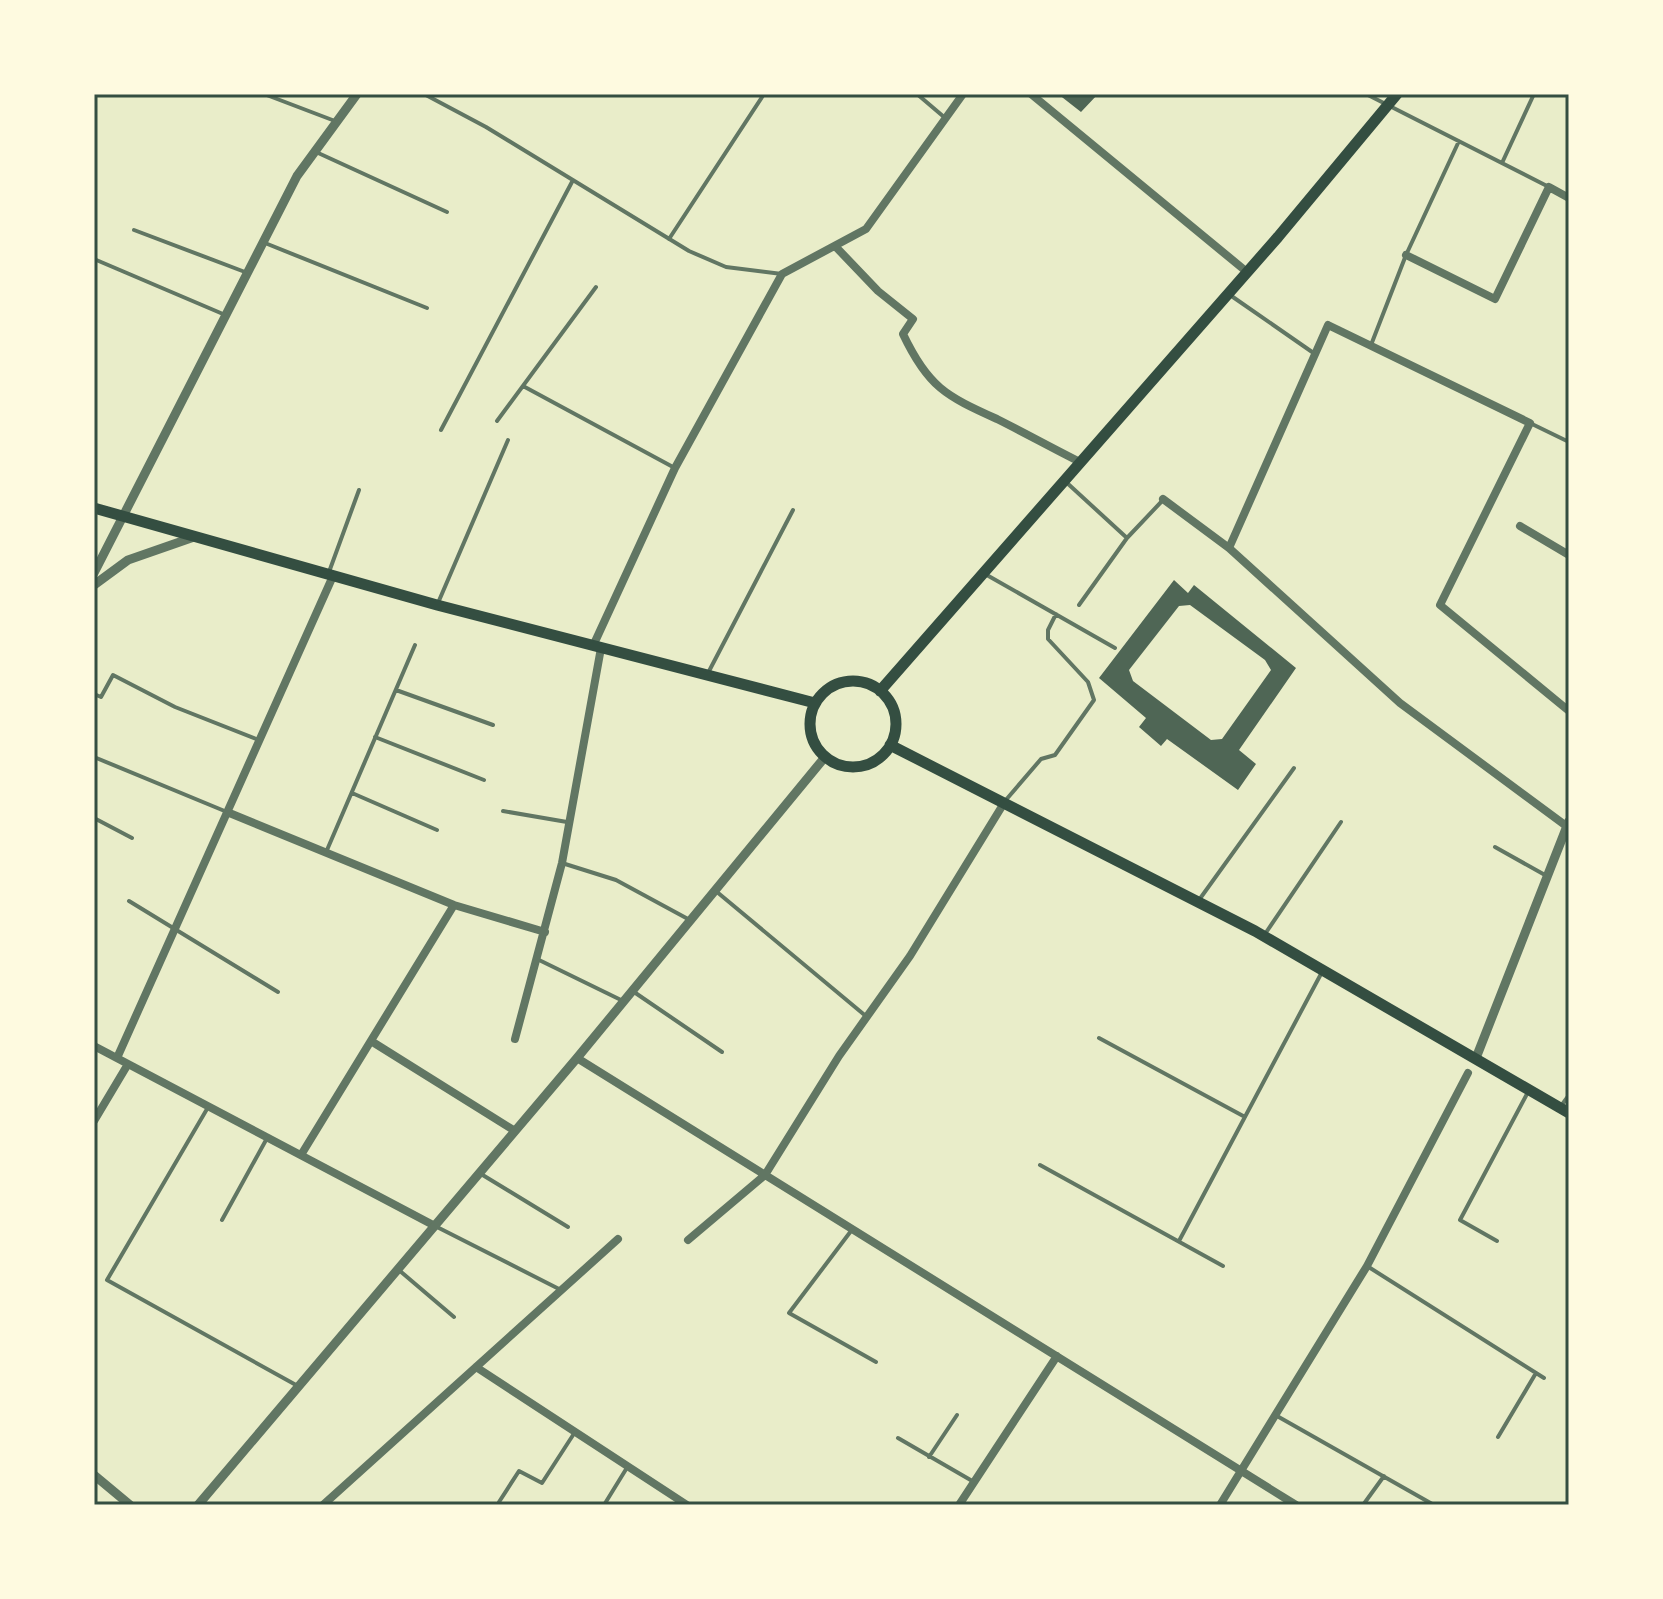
<svg xmlns="http://www.w3.org/2000/svg" width="1663" height="1599" font-family="'Fira Sans Condensed',sans-serif">
<style>
.building{fill:#4f6655;fill-rule:evenodd}
.lines{fill:none;stroke-linecap:round;stroke-linejoin:round}
.service{stroke:#617663;stroke-width:4}
.minor{stroke:#617663;stroke-width:8}
.tertiary{stroke:#617663;stroke-width:9}
.secondary{stroke:#344e41;stroke-width:11}
.neatline{fill:none;stroke:#344e41;stroke-width:3}
</style>
<rect width="100%" height="100%" fill="#e9edc9"/>
<path class="building" d="M1058,94h40l-17,18z
M1174,580l14,13 6,-8 102,83 -57,82 17,14 -18,26 -71,-51 -6,7 -22,-19 7,-9 -47,-40zM1190,605l75,55 6,10 -49,69 -11,1 -78,-59 -4,-11 50,-64z"/>
<g class="lines">
<path class="service" d="M264,94l71,27
M424,94l62,33 203,124 37,16 56,7
M917,94l27,23
M1366,94l181,92
M316,152l131,60
M1502,163l32,-69
M134,230l111,42
M669,239l95,-145
M265,243l162,65
M94,259l129,55
M1230,295l85,59
M1371,345l35,-90 53,-114
M523,386l150,81
M497,421l99,-134
M1532,424l37,18
M441,430l132,-250
M1066,482l61,56 36,-38
M329,572l30,-82
M985,574l130,74
M438,603l70,-163
M1079,605l48,-67
M707,675l86,-165
M396,690l97,35
M94,694l7,3 12,-22 62,32 84,33
M375,737l109,43
M94,757l133,55
M352,793l85,37
M1005,801l36,-42 14,-4 39,-55 -6,-18 -40,-43v-9l8,-16
M503,811l64,11
M94,818l38,20
M1495,847l50,28
M327,850l88,-205
M562,863l54,17 72,39
M717,892l150,125
M1199,900l95,-132
M129,901l149,91
M1265,934l76,-112
M537,959l84,41
M634,992l88,60
M1099,1038l146,79
M1561,1106l8,-11
M207,1109l-100,171 189,105
M1040,1165l183,101
M481,1174l87,53
M222,1220l44,-80
M437,1227l124,63
M851,1231l-62,82 87,49
M1179,1241l143,-269
M1497,1241l-37,-21 68,-128
M1367,1266l177,112
M400,1271l54,46
M1277,1416l157,89
M1498,1437l38,-64
M898,1438l76,44
M929,1457l28,-42
M499,1502l20,-31 23,12 33,-51
M604,1505l24,-39
M1363,1505l21,-29"/>
<path class="minor" d="M1031,94l216,178
M835,246l43,45 35,28 -10,15c25,53 43,62 94,85 28,14 55,29 83,43
M1406,255l89,44 54,-112 20,11
M1163,499l66,49 171,155 169,125
M1520,526l49,29
M1229,548l99,-223 202,98 -90,182 129,106
M593,646l82,-178 107,-194 84,-45 97,-135
M227,812l227,93 91,27
M515,1039l47,-176 39,-215
M371,1041l144,90
M94,1046l341,180
M117,1058l216,-482
M577,1058l719,447
M94,1121l34,-57
M301,1155l153,-250
M688,1240l77,-65 74,-119 71,-100 94,-153
M476,1367l211,138
M323,1505l295,-266
M959,1505l98,-149
M1220,1505l147,-239 101,-193"/>
<path class="tertiary" d="M94,573l203,-397 60,-82
M94,585l34,-25 66,-23
M1476,1058l93,-237
M94,1475l36,30
M198,1505l379,-447 248,-301"/>
<path class="secondary" d="M94,508l343,97 378,98
M810 724a43 43 0 1 1 86 0a43 43 0 1 1-86 0Z
M880,691l398,-454 119,-143
M890,745l365,186 314,182"/>
</g>
<rect width="1663" height="1599" fill="none" stroke="#fefae0" stroke-width="192"/>
<rect x="96" y="96" width="1471" height="1407" class="neatline"/>
</svg>
